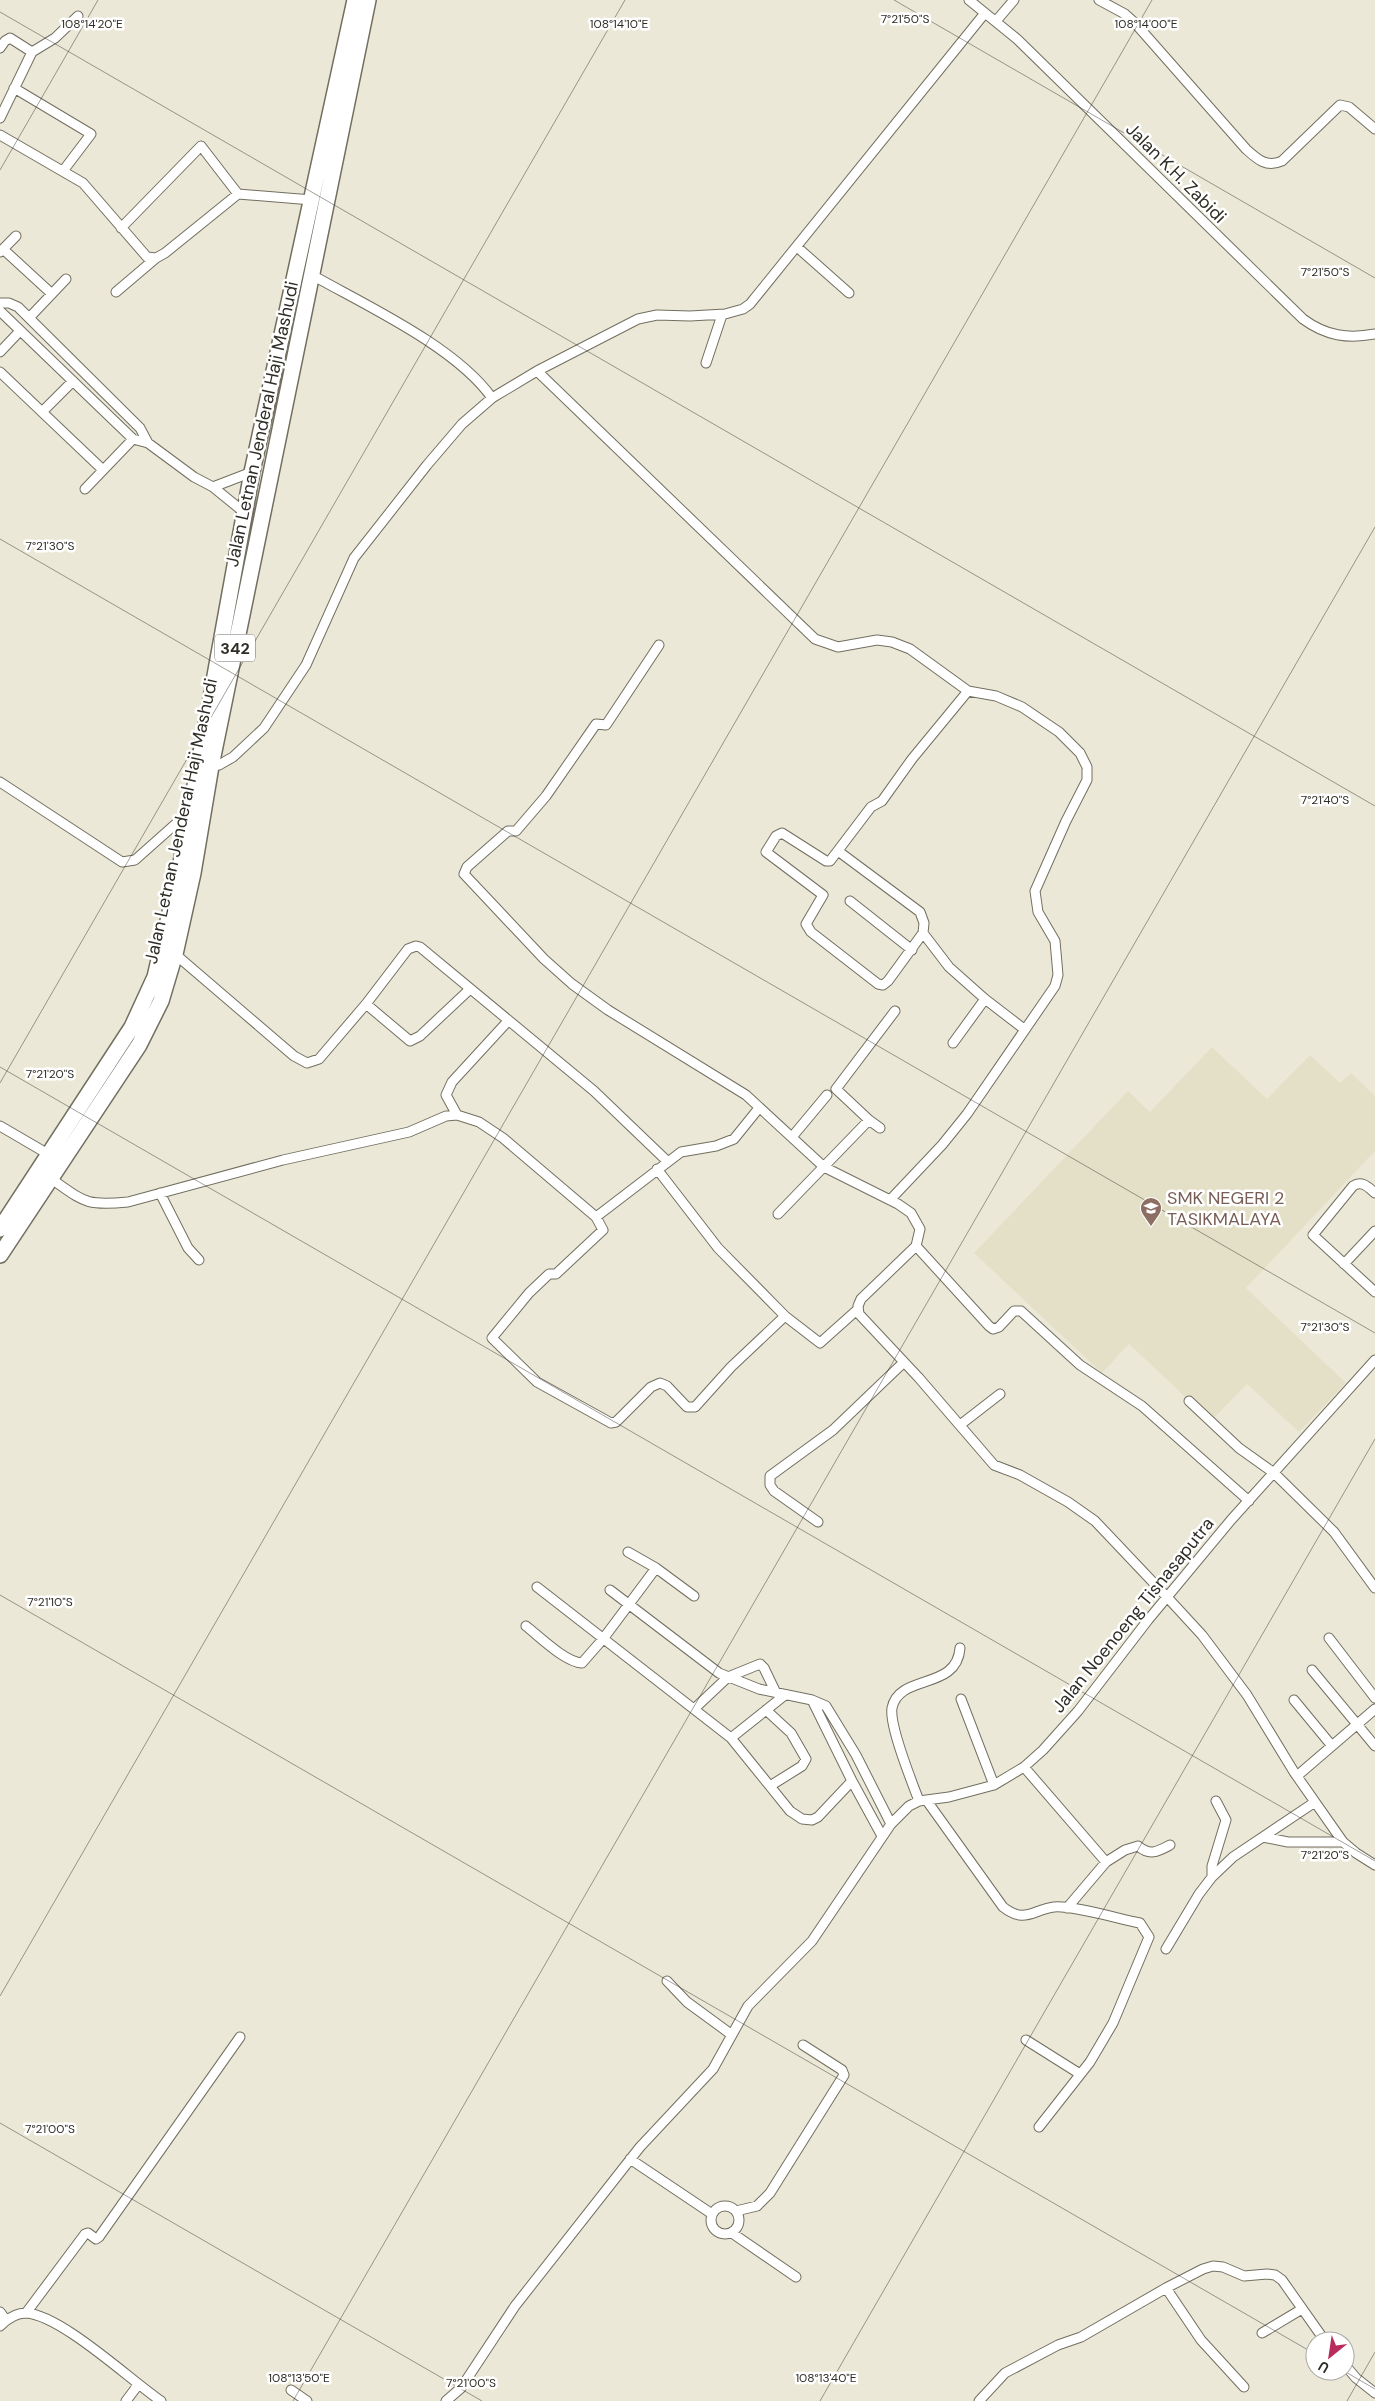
<svg xmlns="http://www.w3.org/2000/svg" width="1375" height="2401" font-family="'DM Sans',sans-serif">
<style>
.built{fill:#e4e0c7}
.lines{fill:none;stroke-linecap:round;stroke-linejoin:round}
.minor-casing{stroke:#726f60;stroke-width:11}
.primary-casing{stroke:#726f60;stroke-width:18}
.minor{stroke:#fff;stroke-width:9}
.primary{stroke:#fff;stroke-width:15}
.ticks{fill:none;stroke:#2e2d26;stroke-width:1;stroke-opacity:0.45}
.labels{text-anchor:middle;stroke-width:5;stroke-linejoin:round;paint-order:stroke}
.shield{fill:#fff;stroke:#6d6c67;stroke-width:1}
.shield-label{font-size:16px;font-weight:bold;fill:#2e2d26}
.street-label{font-size:18px;fill:#2e2d26;stroke:#fff}
.education-label{font-size:18px;fill:#785e54;stroke:#fff;text-anchor:start}
.ticks-label{font-size:12px;text-anchor:middle;fill:#2e2d26;stroke:#fff;stroke-width:5;stroke-linejoin:round;paint-order:stroke}
</style>
<rect width="100%" height="100%" fill="#ece8d7"/>
<path class="built" d="M1212,1047l55,52 43,-44 30,28 11,-10 24,23v55l-129,137 100,95 -47,49 -52,-48 -36,37 -82,-77 -27,29 -128,-120 154,-162 22,21z"/>
<g class="lines">
<g class="minor-casing">
<path id="minor" d="M969,0l48,39 286,280c23,17 45,20 72,15
M1099,0l26,14 10,9 111,126c11,10 20,19 36,12l58,-56 9,2 26,22
M996,21l18,-21
M0,48l5,-7 5,-3 22,14
M14,88l77,46 -28,37
M0,118l32,-66 23,-14 23,-22
M0,135l83,48 64,74 9,1 9,-5 73,-59 74,6
M121,228l80,-82 37,48
M797,247l52,46
M3,249l49,45
M0,252l16,-16
M312,275c55,31 144,72 180,123
M116,292l40,-34
M0,303h9l9,4 122,121 8,15 46,34 19,10 32,26
M0,311l133,128 15,4
M29,318l37,-39
M0,352l20,-21
M706,363l16,-48
M537,371l278,268 23,8 39,-7 15,2 18,7 58,42 28,5 26,11 37,25 21,21 7,14v13l-21,41 -31,70 3,21 17,29 3,34 -3,11 -88,128 -25,31 -52,55
M0,372l103,98
M42,412l31,-31
M213,487l39,-15
M85,489l48,-50
M659,645l-53,80 -10,-1 -50,72 -30,35h-8l-41,36 -3,7 80,85 28,25 36,26 138,85 78,72 74,37 13,9 9,16 -4,17 -55,53 -3,7 1,8 60,64 75,87 26,10 48,27 27,19 72,76 35,38 45,60 47,77 49,70 13,11 19,12
M211,766l8,-1 14,-8 31,-29 42,-63 48,-107 73,-93 35,-41 30,-26 45,-27 101,-52 19,-4 33,1 35,-2 18,-5 7,-5 235,-291
M0,782l122,80 13,-2 54,-48
M838,851l82,61 4,11 -1,10 26,34 36,32 39,30
M850,901l62,49
M923,933l-35,48 -5,4 -5,-1 -67,-52 -5,-8 17,-29 -57,-43 10,-16 6,-3 44,28h4l41,-54 11,-6 30,-42 56,-68
M175,954l119,102 13,7 12,-4 47,-55 44,37 10,-5 50,-47
M366,1004l42,-55 8,-3 4,1 174,144 73,70
M953,1043l32,-44
M457,1115l-11,-20 6,-13 56,-61
M0,1126l48,28
M880,1128l-11,-8 -33,-31 59,-78
M792,1137l35,-42
M657,1169l61,79 67,68
M50,1178c35,24 34,28 78,24l155,-42 126,-28 37,-16 11,-1 22,7 24,16 93,79 85,-65 35,-6 18,-7 25,-31
M160,1193l28,55 11,12
M1375,1193c-7,-6 -13,-13 -22,-7l-40,49 62,57
M778,1214l91,-94
M596,1217l7,13 -47,44h-7l-20,19 -37,45 45,44 74,41 5,-1 35,-35 9,-4 7,3 20,21h8l36,-40 54,-51 35,27 38,-34
M916,1246l73,80 4,3 6,-2 15,-16h7l59,54 62,41 107,95
M1344,1264l31,-33
M1189,1401l50,47 35,25 60,59 41,56
M960,1425l40,-31
M818,1522l-44,-31 -4,-6v-9l63,-46 70,-67
M628,1552l28,16
M537,1587l194,151 59,73 12,8 10,1 6,-3 34,-36 -40,-81
M610,1590l109,83 40,16 53,11 14,6 30,49 35,69
M526,1626c14,11 39,36 56,37l21,-24 53,-71 38,28
M1329,1638l46,60
M1312,1670l63,76
M961,1699l33,86
M1294,1700l38,46
M694,1709l34,-32 32,-13 4,4 12,25
M766,1710l25,23 15,26 -4,7 -32,20
M731,1738l54,-43
M1024,1767l82,95 -39,46
M1297,1776l78,-67
M852,1781l30,55
M919,1801c-7,-19 -30,-75 -27,-93 7,-35 65,-17 68,-60
M927,1801l76,106c22,17 29,3 51,0 18,-2 65,12 86,16l9,14 -36,86 -23,39 -51,65
M1263,1837l25,5h55
M1106,1862l19,-12 13,-4c12,10 19,6 32,-1
M1212,1877v-11l14,-46 -10,-19
M1166,1949l33,-55 13,-17 21,-20 82,-55
M667,1981l20,21 45,33
M1026,2040l54,34
M630,2159l82,55
M711 2220a14 14 0 1 1 28 0a14 14 0 1 1-28 0Z
M736,2211l21,-5 13,-13 74,-118 -2,-5 -39,-25
M732,2233l64,44
M1166,2288l35,52 43,47
M0,2312l6,8
M26,2313l59,-79 3,-1 8,6 3,-2 141,-200
M0,2326c7,-7 16,-13 26,-13 35,2 103,66 135,88
M1262,2333l40,-24
M1345,2365l11,13 19,15
M291,2390l16,11
M126,2401l12,-16
M446,2401l15,-13 54,-82 125,-159 73,-78 35,-63 64,-65 79,-117 18,-18 10,-5 30,-4 45,-12 30,-18 19,-17 35,-39 70,-91 83,-100 144,-160
M979,2401l26,-28 53,-28 23,-8 85,-49 37,-19 10,-3 10,1 21,9 23,-2 8,1 7,5 43,61"/>
</g>
<g class="primary-casing">
<path id="primary" d="M0,1229l132,-202 23,-50 24,-103 73,-402 103,-472
M0,1255l139,-210 22,-44 14,-47 18,-81 18,-107 157,-766"/>
</g>
<use href="#minor" class="minor"/>
<use href="#primary" class="primary"/>
</g>
<path class="ticks" d="M894,0l481,278M0,12l1375,794M0,170l98,-170M0,539l1375,794M0,1067l1375,794M0,1083l625,-1083M0,1595l1315,759M0,1996l1152,-1996M0,2123l482,278M1344,2371l31,18M293,2401l1082,-1874M820,2401l555,-962M1347,2401l28,-49"/>
<defs>
<g id="school-pin" transform="scale(1.125)"><path d="M0 17L-7.5 6A9.5 9.5 0 1 1 7.5 6Z" fill="#8d6e63" stroke="#fff"/><path d="M0-5L7-2L0 1L-7-2ZM-4 1L0 2.5L4 1V4Q0 6-4 4Z" fill="#fff"/></g>
</defs>
<g fill-rule="evenodd">
<use href="#school-pin" x="1151" y="1208"/>
</g>
<g class="labels">
<rect class="shield" x="215" y="634.5" width="40" height="27" rx="4"/>
<g class="shield-label">
<text x="235" y="654">342</text>
</g>
<g class="street-label">
<text transform="translate(1176 173) rotate(45)" y="6">Jalan K.H. Zabidi</text>
<text transform="translate(262 424) rotate(-78)" y="6">Jalan Letnan Jenderal Haji Mashudi</text>
<text transform="translate(181 821) rotate(-78)" y="6">Jalan Letnan Jenderal Haji Mashudi</text>
<text transform="translate(1133 1615) rotate(-51)" y="6">Jalan Noenoeng Tisnasaputra</text>
</g>
<g class="education-label">
<text x="1167" y="1204">SMK NEGERI 2<tspan x="1167" dy="21">TASIKMALAYA</tspan></text>
</g>
</g>
<g class="ticks-label">
<text x="905" y="23">7°21'50"S</text>
<text x="92" y="28">108°14'20"E</text>
<text x="619" y="28">108°14'10"E</text>
<text x="1146" y="28">108°14'00"E</text>
<text x="1325" y="276">7°21'50"S</text>
<text x="50" y="550">7°21'30"S</text>
<text x="1325" y="804">7°21'40"S</text>
<text x="50" y="1078">7°21'20"S</text>
<text x="1325" y="1331">7°21'30"S</text>
<text x="50" y="1606">7°21'10"S</text>
<text x="1325" y="1859">7°21'20"S</text>
<text x="50" y="2133">7°21'00"S</text>
<text x="299" y="2382">108°13'50"E</text>
<text x="826" y="2382">108°13'40"E</text>
<text x="471" y="2387">7°21'00"S</text>
</g>
<g transform="translate(1330 2356) rotate(210)"><circle r="24" fill="#ffffff" stroke="#ababa8"/>
<path d="M0-4L9 19L0 12L-9 19Z" fill="#b82b5d"/>
<text y="-8" font-size="14" font-weight="bold" text-anchor="middle" fill="#2e2d26">U</text>
</g>
</svg>
